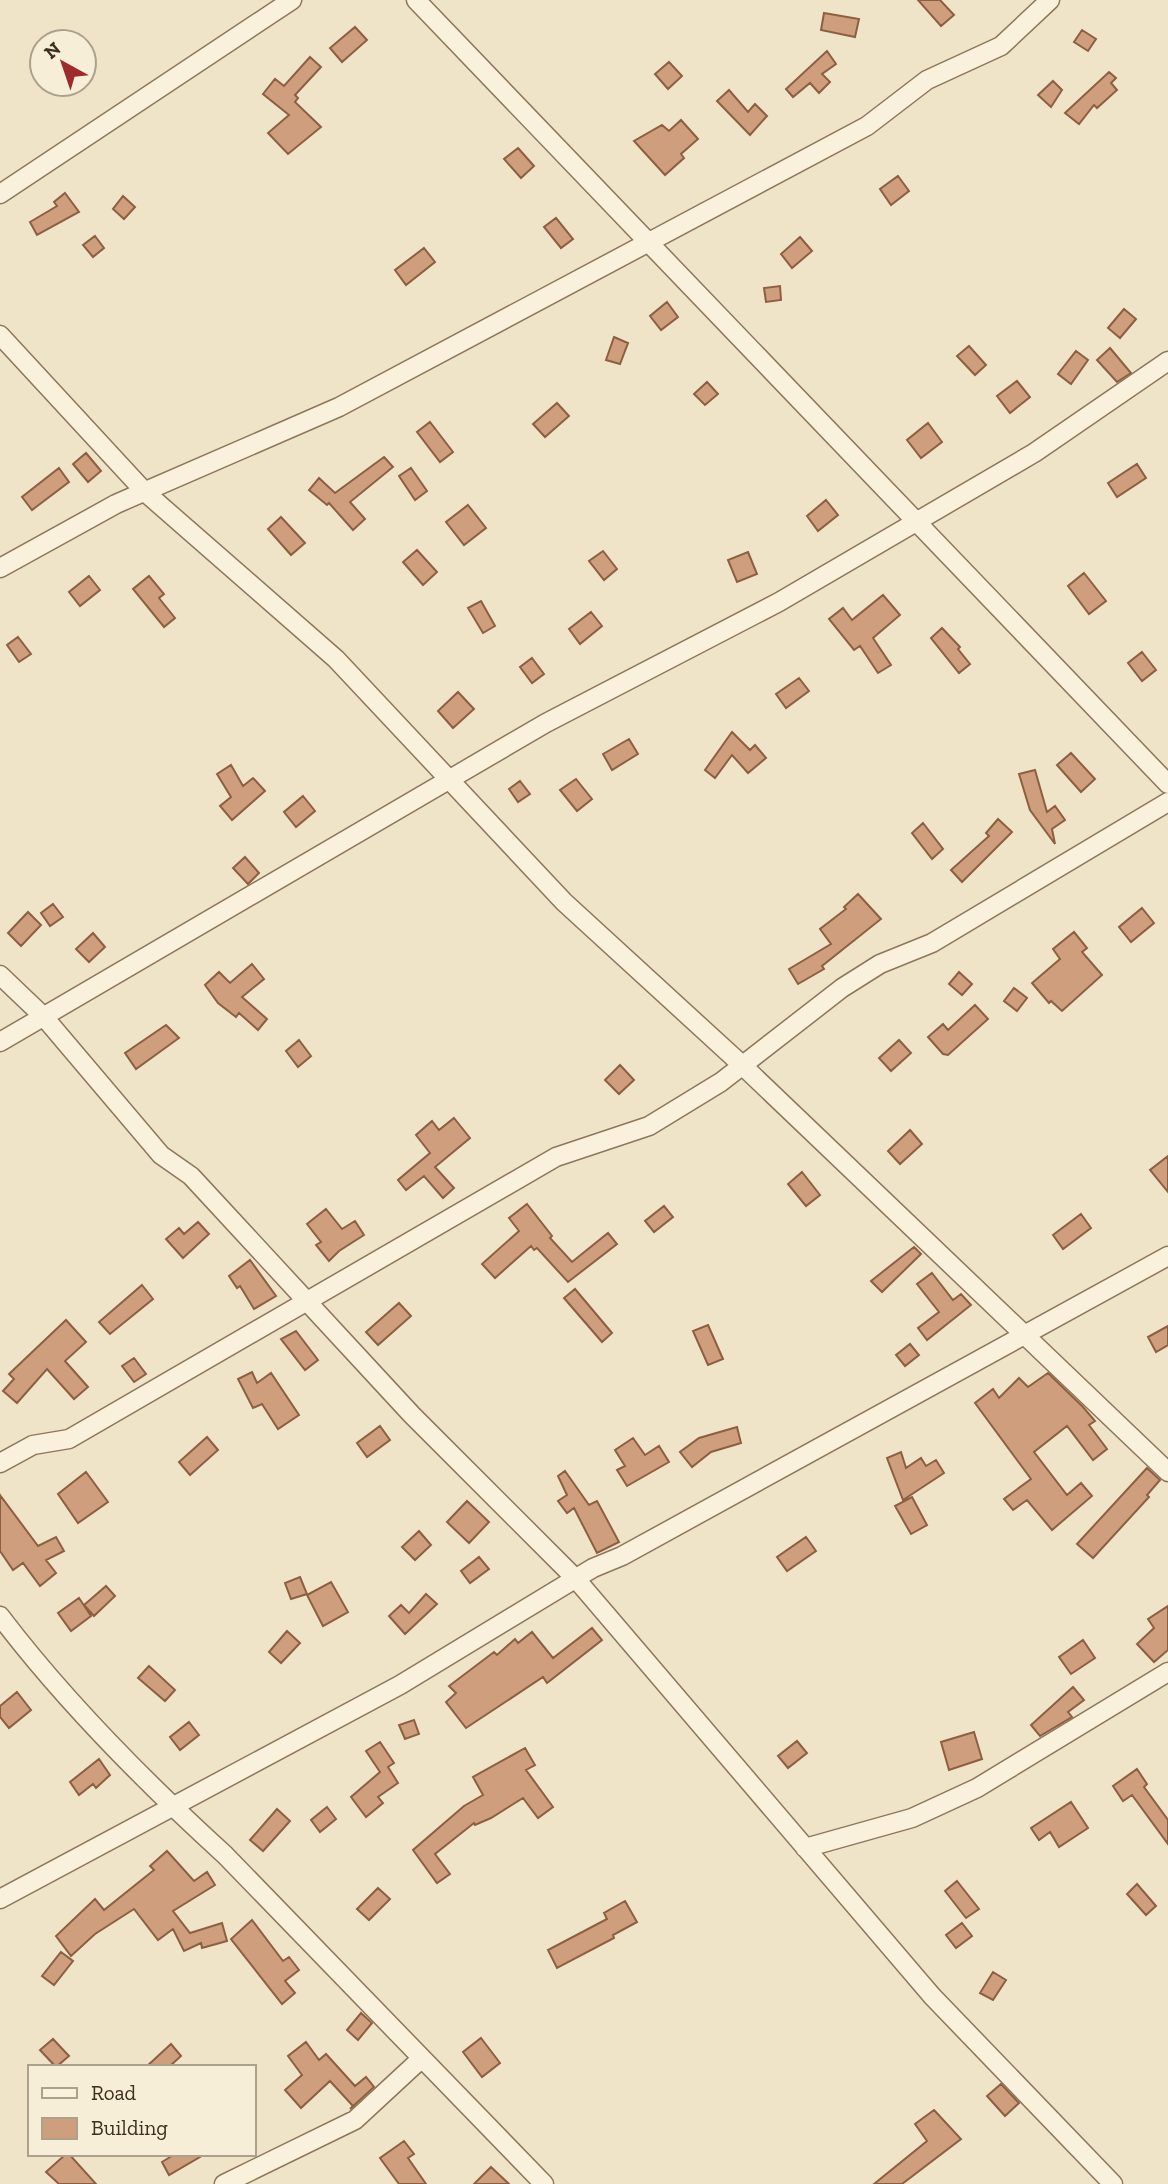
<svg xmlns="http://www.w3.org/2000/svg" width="1168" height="2184" font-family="'Zilla Slab',serif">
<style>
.building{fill:#cf9f7d;stroke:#8d5f41;stroke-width:2}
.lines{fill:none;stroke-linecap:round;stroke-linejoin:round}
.minor-casing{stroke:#8d765c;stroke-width:21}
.minor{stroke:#faf1dc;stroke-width:18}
</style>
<rect width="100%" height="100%" fill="#f0e4c8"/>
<path class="building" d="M918,0h22l14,15 -13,11z
M824,13l35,6 -4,18 -34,-7z
M355,27l12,13 -25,22 -12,-14z
M1082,30l14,9 -8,12 -14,-9z
M827,51l9,13 -14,10 8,8 -11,11 -9,-10 -17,14 -7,-8z
M310,57l11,10 -26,28 3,3 -3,4 26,25 -33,27 -20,-21 21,-18 -26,-21 12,-15 9,7z
M669,62l13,14 -14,13 -13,-15z
M1109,72l7,6 -5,5 6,7 -20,18 -3,-3 -15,19 -14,-11z
M1053,81l9,9 -11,17 -13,-12z
M729,90l19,22 7,-8 12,12 -17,19 -33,-34z
M681,120l17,19 -17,15 3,4 -19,17 -31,-34 28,-16 7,6z
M518,148l16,18 -13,12 -17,-19z
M898,176l11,15 -18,14 -11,-16z
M65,193l14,19 -42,23 -7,-13 27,-16 -3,-4z
M123,196l12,11 -11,12 -11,-10z
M556,218l17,21 -12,9 -17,-21z
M95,236l9,12 -11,9 -10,-12z
M800,237l12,14 -20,17 -11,-14z
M424,248l11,14 -29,23 -11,-15z
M780,286l1,14 -15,2 -2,-14z
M667,302l11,15 -17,13 -11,-14z
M1124,309l12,10 -16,19 -12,-10z
M614,337l14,6 -8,21 -14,-4z
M969,346l17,19 -11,10 -18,-19z
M1110,348l21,25 -14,9 -20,-22z
M1076,351l12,9 -17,24 -13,-10z
M1017,381l13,16 -20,16 -13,-17z
M707,382l11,12 -13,11 -11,-11z
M557,403l12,13 -24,21 -12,-13z
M430,422l23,30 -13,10 -23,-30z
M928,423l14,19 -21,16 -14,-18z
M86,453l15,18 -13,11 -15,-18z
M384,457l9,10 -43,35 15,17 -12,11 -24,-27 -2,2 -18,-15 10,-12 16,15z
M1137,464l9,14 -29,19 -9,-14z
M59,468l10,14 -37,28 -10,-13z
M411,468l16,23 -12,9 -16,-24z
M826,500l12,15 -20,16 -11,-15z
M468,505l18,23 -22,17 -18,-23z
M281,517l24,26 -14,12 -23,-26z
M417,550l20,22 -14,13 -20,-23z
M603,551l14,18 -13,11 -15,-19z
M748,552l9,22 -20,8 -9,-22z
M1084,573l22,28 -17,13 -21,-28z
M89,576l11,14 -20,16 -11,-14z
M149,576l15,18 -5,4 16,20 -11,9 -31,-38z
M883,595l17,20 -27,23 18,27 -13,8 -18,-27 -6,4 -25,-31 14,-11 9,12z
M481,601l14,25 -12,7 -15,-25z
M591,612l11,14 -22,18 -11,-15z
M942,628l18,19 -2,2 12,15 -11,9 -28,-35z
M18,637l13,17 -12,8 -12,-17z
M1142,652l14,18 -14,11 -14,-18z
M532,658l12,16 -12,9 -12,-16z
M799,678l10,13 -23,17 -10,-14z
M458,692l16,17 -21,19 -15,-17z
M732,732l18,18 5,-5 11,13 -18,15 -16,-18 -17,23 -10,-8z
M629,739l9,15 -26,16 -9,-16z
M1071,753l24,26 -14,13 -24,-27z
M231,765l12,21 10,-8 12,13 -33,29 -12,-14 11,-9 -14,-23z
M1035,770l12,42 8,-6 10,14 -13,9 3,15 -25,-34 -11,-36z
M576,779l16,20 -15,12 -17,-21z
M520,781l10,13 -12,8 -9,-13z
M303,796l12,15 -19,16 -12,-15z
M998,819l14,13 -50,50 -11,-12 38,-34 -3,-3z
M923,823l20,26 -11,10 -20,-26z
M245,857l14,16 -11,11 -15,-16z
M858,894l23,25 -59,47 2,3 -26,15 -9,-15 42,-25 -11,-15 26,-20 -2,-2z
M53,904l10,13 -13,9 -9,-13z
M1142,908l12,15 -23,19 -12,-15z
M28,912l13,13 -20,21 -13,-13z
M1074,932l13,16 -5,4 20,23 -40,36 -11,-10 -2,2 -17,-20 28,-24 -7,-10z
M93,933l12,14 -16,15 -13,-13z
M252,964l12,15 -22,18 25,22 -9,11 -19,-17 -3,4 -18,-14 -13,-18 14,-13 11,11z
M959,972l13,12 -10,11 -13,-11z
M1014,988l13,10 -10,13 -13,-10z
M975,1005l13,14 -40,36 -5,-1 -15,-17 15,-13 5,6z
M166,1025l13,13 -43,31 -11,-16z
M299,1040l12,16 -13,11 -12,-16z
M899,1040l12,13 -20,18 -12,-13z
M620,1065l14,15 -15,14 -14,-14z
M454,1118l16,20 -35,29 19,21 -11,10 -19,-22 -18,14 -8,-10 32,-27 -14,-18 16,-14 7,9z
M910,1130l12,14 -22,20 -12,-13z
M1168,1156v36l-18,-22z
M802,1172l18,23 -14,11 -18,-22z
M527,1204l25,32 -2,2 22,24 36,-29 9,11 -49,38 -31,-34 -3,2 -3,-4 -36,32 -13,-14 37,-33 -10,-13z
M664,1206l9,11 -19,15 -9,-11z
M326,1209l16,20 13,-8 9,14 -25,16 -10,10 -13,-16 5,-3 -14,-18z
M1081,1214l10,14 -28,21 -10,-14z
M198,1222l11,12 -26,24 -17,-19 13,-11 5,6z
M914,1247l7,7 -39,38 -11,-11z
M250,1260l26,36 -22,13 -14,-23 -3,2 -8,-12z
M932,1273l21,27 8,-6 10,11 -44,35 -9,-12 21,-16 -22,-28z
M142,1285l11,14 -43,35 -11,-12z
M575,1289l37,44 -10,9 -38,-44z
M399,1303l12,13 -33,29 -12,-13z
M66,1320l20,22 -21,19 23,26 -14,12 -27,-30 -30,34 -14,-12 11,-12 -5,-5z
M708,1325l15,34 -15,6 -15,-34z
M1168,1326v19l-12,7 -8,-15z
M296,1331l22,29 -13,10 -24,-31z
M910,1344l9,11 -14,11 -9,-11z
M134,1358l12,16 -12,8 -12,-16z
M252,1372l5,11 14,-10 28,42 -21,14 -16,-25 -9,4 -15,-29z
M1048,1373l35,34 12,14 -6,4 18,24 -14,11 -26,-34 -33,26 33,43 14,-12 11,13 -40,34 -25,-30 -14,10 -9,-11 27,-20 -56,-76 18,-14 6,9 20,-20 9,9z
M380,1426l10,14 -23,17 -10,-14z
M737,1427l4,16 -30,9 -19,15 -12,-15 19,-14z
M207,1437l11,13 -28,25 -11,-13z
M633,1438l12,17 14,-9 10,16 -42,24 -10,-16 8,-4 -10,-16z
M901,1452l5,16 15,-10 5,8 10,-6 8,13 -41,27 -16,-42z
M1147,1468l13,12 -13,15 2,2 -56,61 -16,-14z
M565,1471l24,34 8,-4 22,41 -22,11 -23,-45 -7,5 -9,-12 9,-6 -9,-19z
M86,1472l22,30 -30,21 -20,-29z
M0,1495l38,51 18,-9 8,14 -18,9 10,13 -16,13 -17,-23 -10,7 -13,-19z
M912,1497l15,28 -16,9 -16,-28z
M467,1501l22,21 -20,21 -22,-21z
M419,1531l12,14 -16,15 -13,-13z
M806,1537l10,14 -29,20 -10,-14z
M479,1557l10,12 -19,14 -9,-12z
M300,1577l7,17 -16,5 -6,-16z
M331,1582l17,30 -25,14 -16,-31z
M106,1586l9,10 -21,20 -10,-11z
M426,1594l11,10 -32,30 -16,-18 12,-11 8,8z
M79,1598l12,18 -20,15 -13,-18z
M1168,1606v44l-14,12 -17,-18 17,-16 -6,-9z
M592,1628l10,12 -55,43 -4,-6 -77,51 -20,-26 10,-9 -7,-7 45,-34 3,3 18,-16 3,4 14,-11 21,26z
M287,1631l13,12 -19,20 -12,-11z
M1083,1640l12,18 -24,16 -12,-17z
M149,1666l26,24 -10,11 -27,-23z
M1073,1687l11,13 -16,12 4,5 -32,19 -9,-11z
M17,1692l14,18 -22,18 -9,-11v-11z
M414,1720l5,14 -14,5 -6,-14z
M189,1722l10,13 -19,15 -10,-13z
M974,1732l8,27 -33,11 -8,-28z
M797,1741l10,12 -19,15 -10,-12z
M380,1742l14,21 -6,4 10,16 -20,14 5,6 -17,14 -15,-20 29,-25 -14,-21z
M525,1748l10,17 -9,5 27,37 -15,11 -15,-20 -32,20 -16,7 -1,-2 -39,31 15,20 -13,9 -24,-33 51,-44 19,-11 -10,-18z
M99,1759l11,16 -14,13 -3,-4 -14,11 -9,-13z
M1137,1769l10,15 -3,3 24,33v24l-36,-49 -9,6 -10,-15z
M1071,1802l17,26 -29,19 -9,-15 -11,8 -8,-12z
M327,1807l9,12 -16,13 -9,-12z
M277,1809l13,12 -27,30 -13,-11z
M167,1851l27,30 13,-9 8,13 -42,26 17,22 32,-10 5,18 -25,7 -1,-5 -17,8 -11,-22 -15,11 -24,-31 -39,25 -24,22 -15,-20 39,-37 9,11 50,-40 -4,-4z
M957,1881l22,28 -13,9 -21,-27z
M1137,1884l19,22 -10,9 -19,-21z
M378,1888l12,11 -21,21 -12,-11z
M625,1901l12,21 -24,13 1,3 -57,30 -9,-18 59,-31 -3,-6z
M252,1920l31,41 6,-4 10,13 -14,11 10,12 -13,11 -51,-65z
M962,1923l10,13 -16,12 -10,-13z
M61,1952l12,9 -19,24 -12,-9z
M993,1972l13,8 -13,20 -13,-7z
M361,2013l11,10 -14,17 -11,-10z
M481,2038l19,25 -18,14 -19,-25z
M53,2039l16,17 -13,11 -16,-17z
M306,2042l13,18 7,-6 29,32 11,-9 8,10 -24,22 3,-3 -23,-25 -29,27 -16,-18 17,-15 -14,-19z
M171,2044l10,12 -12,11h-23z
M1001,2084l18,19 -14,13 -18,-20z
M934,2110l27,29 -59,45h-28l53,-43 -12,-17z
M404,2141l10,13 -6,4 18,26h-27l-19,-26z
M66,2154h3l27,30h-37l-13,-12z
M175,2154h30l-36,21 -7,-13z
M491,2167l18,17h-35z"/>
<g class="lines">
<g class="minor-casing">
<path id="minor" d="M416,0l752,784
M0,194l292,-194
M0,335l145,157 191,167 228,243 178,163 426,407
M0,568l116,-64 223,-97 528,-281 60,-46 74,-34 49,-46
M0,975l44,42 117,138 30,21 221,239 164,164 356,417 181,188
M0,1042l546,-319 233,-121 255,-149 134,-92
M0,1463l33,-18 36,-6 487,-282 93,-31 72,-44 121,-94 38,-24 52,-21 236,-141
M0,1616c66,87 145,166 225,239l319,329
M805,1848l107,-30 65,-30 191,-116
M0,1899l400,-214 193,-117 29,-12 546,-300
M224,2184l131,-64 67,-62"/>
</g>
<use href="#minor" class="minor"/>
</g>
<rect x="28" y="2065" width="228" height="91" fill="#f7eed8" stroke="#ada18e" stroke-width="2"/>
<rect x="42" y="2088" width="35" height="10" fill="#faf1dc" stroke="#ada18e" stroke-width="2"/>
<text x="91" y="2100" font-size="21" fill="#3d2e20">Road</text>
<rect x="42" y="2118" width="35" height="21" fill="#cf9f7d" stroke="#ada18e" stroke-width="2"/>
<text x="91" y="2135" font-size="21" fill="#3d2e20">Building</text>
<g transform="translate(63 63) rotate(320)"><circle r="33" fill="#f7eed8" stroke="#ada18e" stroke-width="2"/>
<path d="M0-5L12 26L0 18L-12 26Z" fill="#9e2a2b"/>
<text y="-10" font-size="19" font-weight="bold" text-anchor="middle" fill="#3d2e20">N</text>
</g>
</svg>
